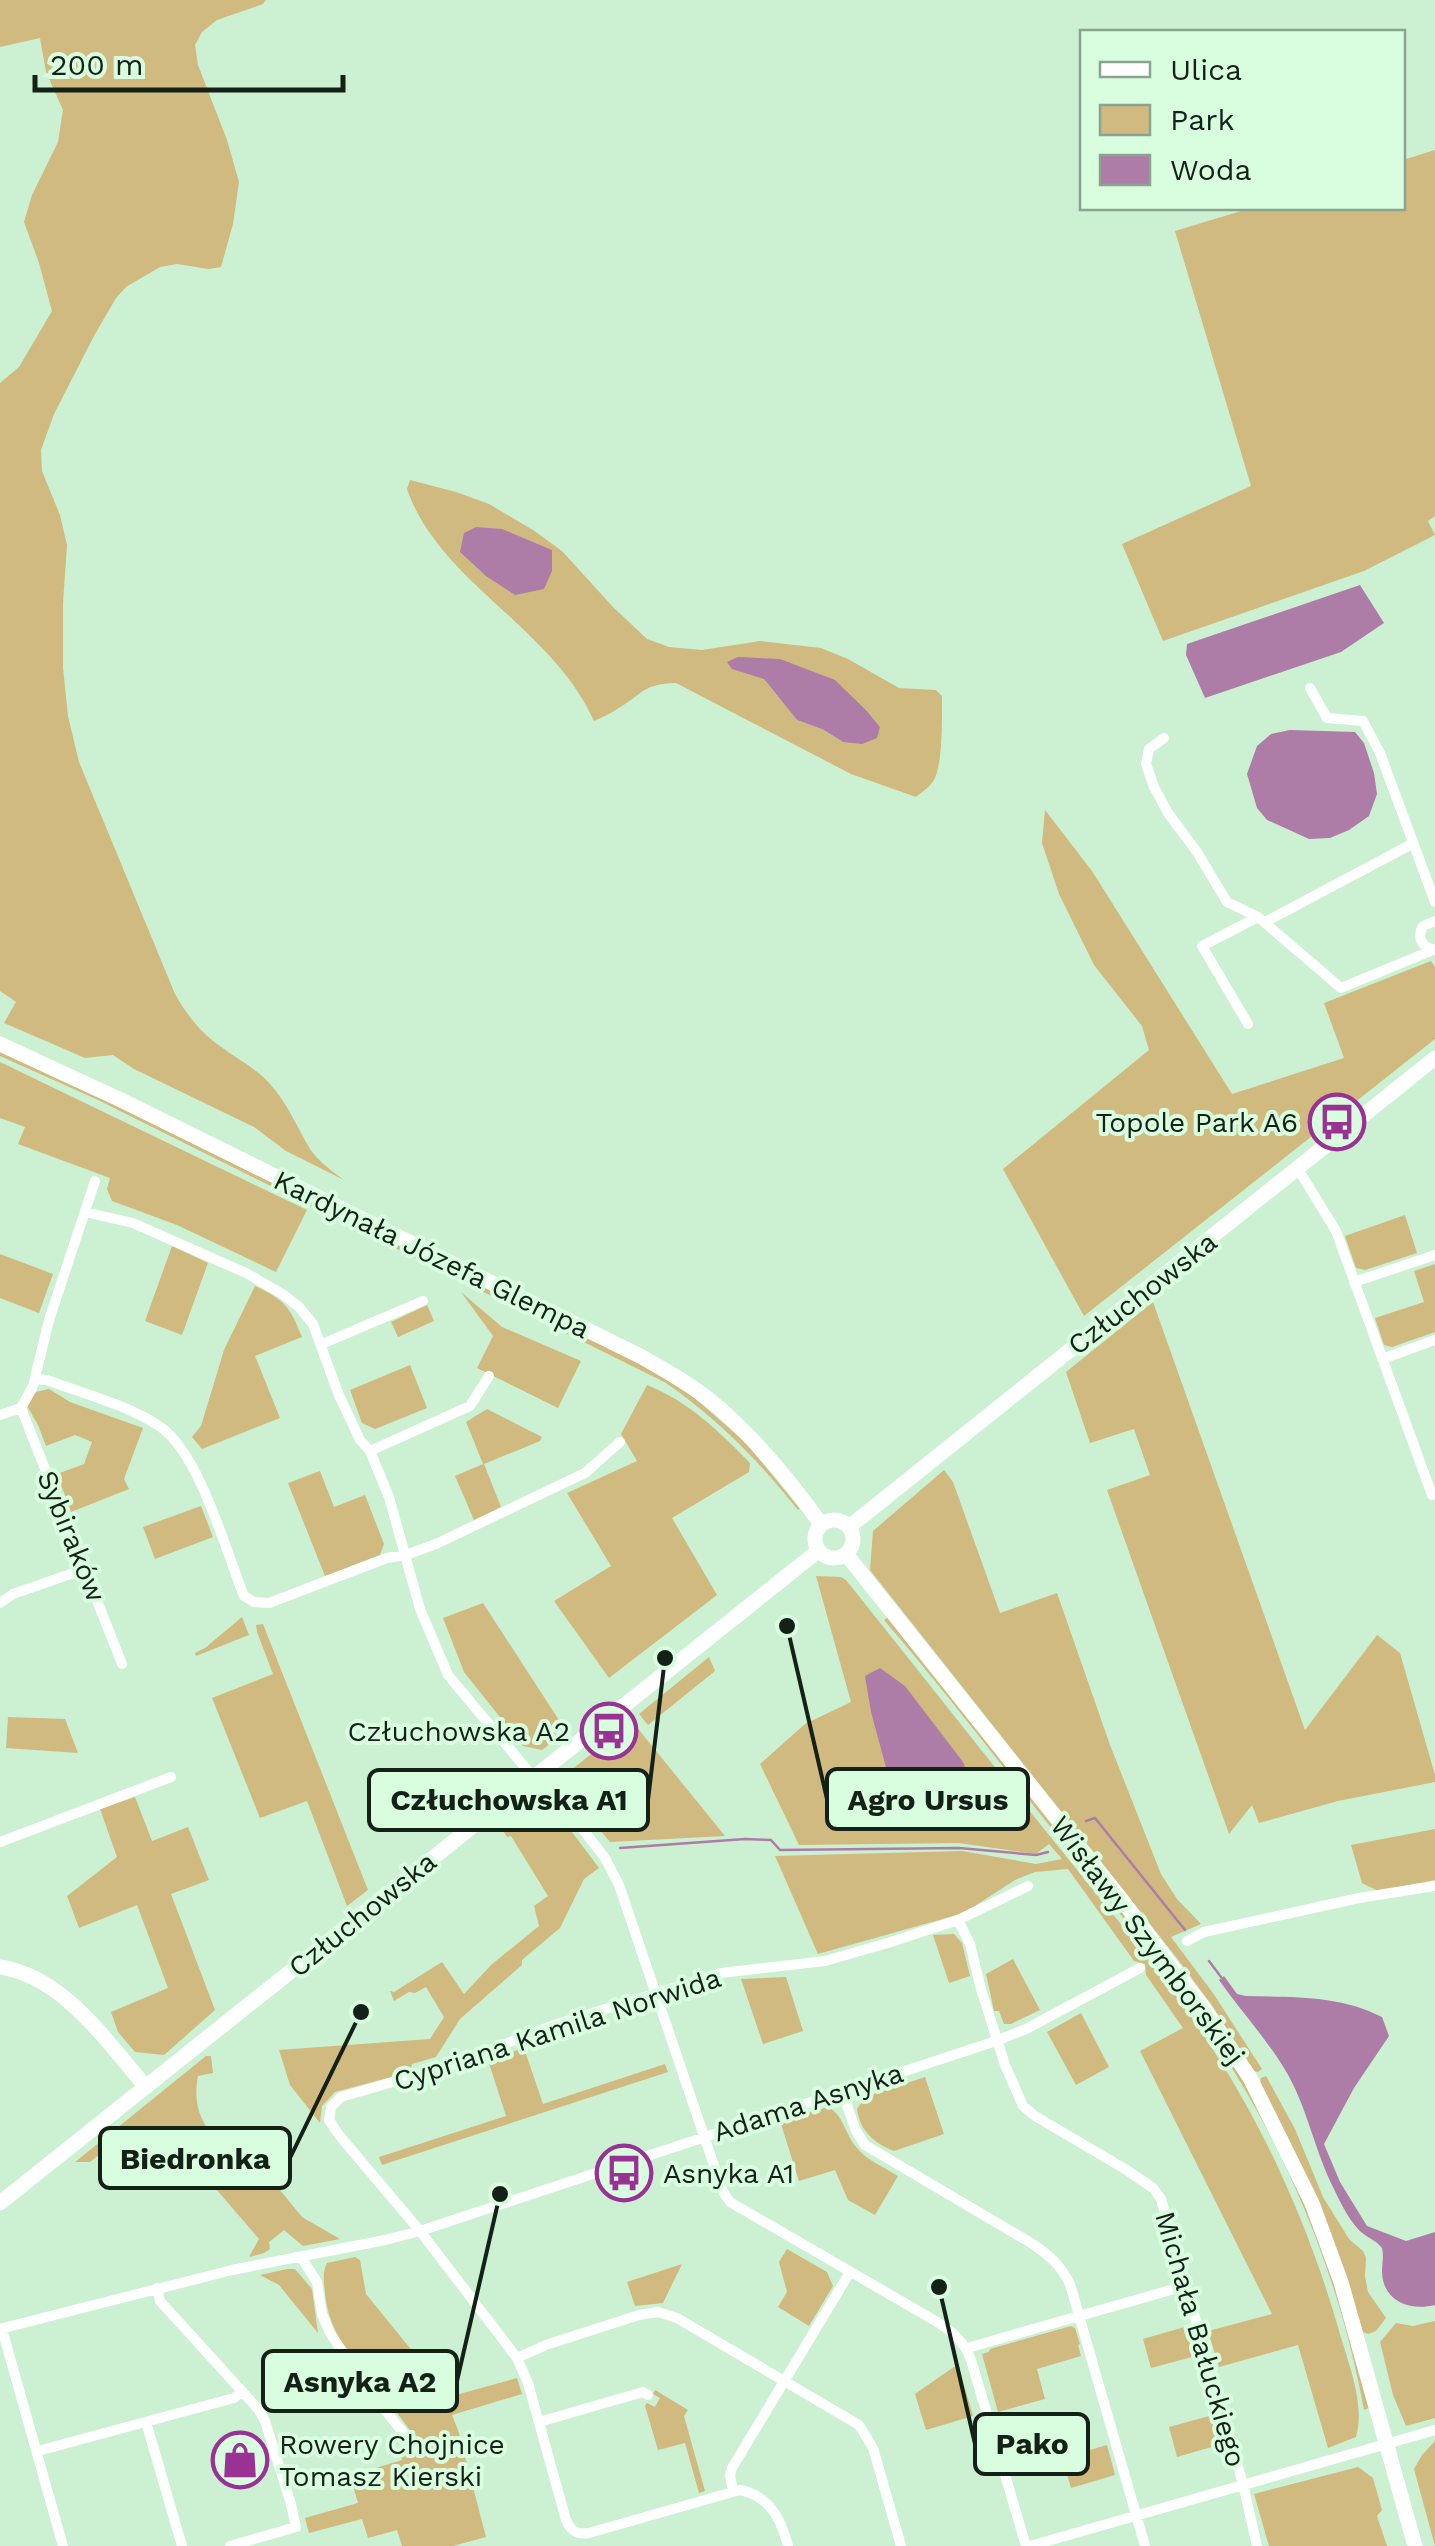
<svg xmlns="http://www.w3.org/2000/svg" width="1435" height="2546" font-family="'Work Sans',sans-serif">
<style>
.green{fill:#d0ba80;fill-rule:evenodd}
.water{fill:#ad7da8}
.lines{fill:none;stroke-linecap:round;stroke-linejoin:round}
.stream{stroke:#ad7da8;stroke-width:2.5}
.street{stroke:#fff;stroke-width:10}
.secondary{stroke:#fff;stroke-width:15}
.labels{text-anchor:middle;stroke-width:8;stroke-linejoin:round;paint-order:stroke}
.poi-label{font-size:28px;fill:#142117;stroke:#d9fddf;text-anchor:end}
.street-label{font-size:28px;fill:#142117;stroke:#d9fddf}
.leader{fill:none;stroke:#142117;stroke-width:4}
.callout-dot{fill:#142117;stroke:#d9fddf;stroke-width:4}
.callout{fill:#d9fddf;stroke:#142117;stroke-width:4}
.callout-label{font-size:30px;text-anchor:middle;font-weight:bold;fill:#142117}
</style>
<rect width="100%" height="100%" fill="#ccf0d2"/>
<path class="green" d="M0,0h266l-3,4 -46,16 -15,12 -7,13 3,20 29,75 12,42 -6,42 -12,43 -12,2 -32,-5 -17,3 -34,20 -10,11 -22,38 -40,78 -13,36 1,21 18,44 7,30 -4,58v65l5,48 11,46 96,232c12,21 25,38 45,52 16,13 35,21 49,37 18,19 28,44 41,66 9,13 22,22 34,31l-58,-29 -32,-24 -120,-58 -21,-14 -28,3 -81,-35 12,-21 -16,-11v-608l19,-16 33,-56 -13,-48 -15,-41 8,-27 26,-53 5,-32 -17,-38 -6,-34 -40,9z
M1435,150v366l-7,5 7,14 -71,36 -201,70 -41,-97 129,-58 -76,-255 76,-23h151l1,-48z
M410,480l46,12 33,12 44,26 29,21 51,56 34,32 22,8 33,3 58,-9 61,7 27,11 51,29 37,2 6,6c0,19 1,68 -8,84 -3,6 -12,12 -18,17l-65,-23 -175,-91c-35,1 -32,11 -59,26 -7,5 -15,8 -23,12 -42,-94 -155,-139 -187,-232zM764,679l70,1 33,31 13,16 -37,15 -19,-12 -27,-10z
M1045,810l47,61 140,223 112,-36 -20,-55 107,-42 4,6v72l-351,277 -81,-147 146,-119 -7,-24 -48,-61 -35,-71 -17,-51z
M0,1051l47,20 593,293 50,30 56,49 54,66 -2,1c-39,-49 -80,-91 -132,-127l-570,-284 -96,-43z
M0,1062l307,148 -31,62 -99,-47 -65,-24 -5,-12 3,-11 -92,-34 7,-17 -25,-9z
M1405,1215l12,38 -52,17 -9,-2 -11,-32z
M172,1246l36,17 -26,72 -37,-14z
M0,1254l53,20 -14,39 -39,-15z
M1435,1264v68l-43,15 -8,-2 -9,-27 49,-16 -10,-31z
M255,1286c30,14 35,21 47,51l-47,19 25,62 -78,31 -10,-12 9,-11 23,-76z
M461,1292l41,35 79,34 -23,47 -81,-40 16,-32z
M1153,1302l152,428 72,-95 23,18 35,122v7l-97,19 -79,22 -7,-18 -23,29 -122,-344 43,-15 -16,-46 -44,14 -24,-71z
M427,1305l7,16 -36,16 -7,-15z
M410,1365l17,43 -52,21 -13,-6 -12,-33z
M647,1385c41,16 73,47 103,78l-1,9 -77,46 45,77 -108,83 -55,-77 57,-35 -44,-73 70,-32 -16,-27z
M49,1389l21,13 73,26 -19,51 5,10 -58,23 -14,-38 27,-10 8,-22 -17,-7 -29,11 -8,-21 -11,-19 9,-14z
M487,1409l55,28 -2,4 -56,23 17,43 -27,13 -19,-44 28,-12 -17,-42z
M944,1470l9,12 47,131 57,-20 53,152 51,129 16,25 24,25 -30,13 42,56 49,76 -4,3 -5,-1 -40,-64 -37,-50 -306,-387 3,-39z
M320,1471l14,36 31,-12 19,49 -4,11 -55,21 -37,-93z
M201,1506l12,31 -58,22 -12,-32z
M816,1576l25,1 5,3c68,85 135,170 203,255 55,69 113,136 161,210 57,87 99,183 128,282 9,34 28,76 18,110l-28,11 -30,-103 -79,22 -11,-36 64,-17 -132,-263 43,-23 -37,-53 -1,-11 -11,-3 -66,-92 -33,3 -20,8 -51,33 -146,41 -43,-98 187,-5 74,13 26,-5 -13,-15 -13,10 -77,-11 -160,2 -39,-81 45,-40 46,-22z
M483,1603l83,128 -24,19 -19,-4 -59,-74 -21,-54z
M242,1617l7,18 -53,21 -1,-3 10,-5z
M888,1617l203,253 129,172 35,58 41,83 14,36 22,58 37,131 -5,2c-23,-128 -75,-257 -147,-365 -47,-72 -103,-138 -157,-206 -58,-73 -115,-148 -176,-219z
M263,1624l105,266 -21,16 -40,-105 -47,17 -48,-120 61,-24 -16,-42 -1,-7z
M709,1657l6,14 -67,54 -9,-11z
M8,1717l57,2 13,34 -72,-5z
M628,1725h7l90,111 -115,6 -45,-54 6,-18z
M135,1797l17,44 36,-14 21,53 -38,14 44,116 -51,45 -29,-3 -17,-20 -7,-20 57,-24 -31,-83 -58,23 -12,-32 50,-39 -17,-48z
M548,1800l51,68 -15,11 -24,49 -38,32v5l-62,54 -24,38 -24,7 -2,8 -75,20 -13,14 -2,17 -30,-38 -11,-35 151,-11 14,-22 -18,-30 -11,6 -6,-1 -15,9 -4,-10 4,1 48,-30 22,32 27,-29 48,-39 -5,-20 14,-10 -37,-60 -4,1 -8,-13 25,-20z
M1435,1829v51l-57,11 -16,-8 -11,-38z
M954,1934l8,9 8,33 -21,7 -16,-48z
M1013,1959l27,51 -29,14h-7l-5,-13h-5l-8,-37z
M786,1977l17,54 -40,13 -22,-65z
M1081,2013l28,54 -33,18 -29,-53z
M524,2048l19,56 122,-40 3,8 -286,93 -3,-8 127,-41 -18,-56z
M206,2056h5l2,17 -15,3c-5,26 1,47 21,65l12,-11 71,87 38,22 -37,7 -19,-16 -15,12 1,7 -6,4 -15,4 10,-18 -91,-106 -15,-1 -1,18 -43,-3 -19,15h-15z
M1266,2076l29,53 28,68 26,42 14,12 3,7 -1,18 3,16 18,26 -10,13 -8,3 -5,-2c-27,-91 -58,-165 -103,-249l1,-5z
M925,2077l19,57 -50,17c-20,-8 -34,-20 -37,-42l8,-12z
M828,2107c15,7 17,27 28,40 10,13 28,20 42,29l-23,39 -27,-15 -13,-30 -36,11 -19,-60z
M787,2249l40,23 6,14 -24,40 -31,-19 9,-15 -8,-30z
M355,2257l5,3 6,34 43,53 36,51 72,-20 5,16 -70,21 6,15 28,107 -33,9h-51l-5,-16 -29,8 -6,-19 -53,14 -4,-15 53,-15 -8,-27 52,-16 -3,-11 7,-4 6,-12c-30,-45 -82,-82 -87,-140 -1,-10 -3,-21 2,-30z
M682,2264l-19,39 -28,3 -8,-24z
M287,2269h8l17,20 6,44 -39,-48 -19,-10z
M1435,2321v97l-29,8 -13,-31 -13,-53 16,-19 17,3z
M1071,2326l4,2 5,16 -2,1 3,11 -44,13 8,30 -47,13 -16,-58 7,-2 1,-3z
M1188,2326l8,30 -45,12 -8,-29z
M958,2364l15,52 -47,14 -11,-36z
M655,2390l33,20 -4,6 21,75 -6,2 -14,-50 -27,7 -13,-44 2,-3 8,4 5,-9 -7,-4z
M1213,2415l9,29 -45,13 -8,-30z
M1435,2441v105l-21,-77 8,-14z
M1107,2445l8,30 -44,13 -9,-30z
M1358,2467l15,11 9,32 -5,6 10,30h-118l-15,-52z"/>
<path class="water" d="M476,527l26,2 50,21v21l-8,18 -29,6 -29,-19 -26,-24 4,-19z
M1360,585l24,38 -43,29 -136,46 -19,-43 1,-11z
M738,657l42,2 55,21 32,31 13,16 -3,11 -15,6 -19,-2 -19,-12 -27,-10 -33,-41 -32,-10 -5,-7z
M1290,730l65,2 9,11 10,30 3,21 -8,22 -20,14 -19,8 -21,1 -42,-19 -10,-12 -10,-34 10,-28 14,-12z
M880,1668l25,18 58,76 17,45 -1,12 -7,6 -58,6 -12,-5 -31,-114 -6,-36z
M1224,1976l13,18 9,2c46,1 94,-1 136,21l7,19 -35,52 -30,56 16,38 27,44 39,15 29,-9v73c-25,6 -52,-3 -53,-33 0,-9 2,-15 0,-24 -7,-9 -17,-11 -24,-19 -10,-11 -18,-27 -24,-40 -20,-39 -27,-84 -50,-121 -19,-31 -44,-58 -65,-88z"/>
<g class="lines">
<path class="stream" d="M1086,1821l9,-3 90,112
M620,1848l125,-9 26,1 9,10 179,-2 77,7 12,-3
M1209,1961l12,16"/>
<path class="street" d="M1310,688l17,30 36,3 17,32 55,149
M1164,738l-15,11 -3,15 8,23 14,26 29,39 30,50 31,15
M1265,922l147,-78
M1431,949c-10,-4 -14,-12 -8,-23l12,-5
M1248,1024l-46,-78 56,-29 83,71 94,-39
M1298,1169l38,62 96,264
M85,1212l48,11 113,50 38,22 15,12 14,17 25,69 22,47 10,11 19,46 31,112 28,66 86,103
M1354,1282l81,-27
M322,1344l101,-43
M1382,1359l53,-19
M35,1379l12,1c37,14 82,25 115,48 38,28 64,123 82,168l10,6 15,1 118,-45 19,-3 30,-11 149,-71 35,-31
M21,1408l101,256
M0,1415l21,-7 12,-22 16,-66 46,-139
M370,1451l100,-45 19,-30
M0,1603l13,-9 72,-25
M540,1774l65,84 14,27 104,307 7,10 209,121c15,10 26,20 32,37l55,186
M0,1842l171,-65
M958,1920l12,24 11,45 24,76 18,41 12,10 90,53 28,19 8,11 82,285 14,62
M1187,1941l17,-9 155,-34 76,-12
M842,2091l14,40 9,14 166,98c18,12 29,21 39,41l75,262
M301,2257l16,25 5,32 8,19 34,51 50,62
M157,2288l3,13 98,108 7,12 26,83 5,23 -66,19
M0,2329l232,-59 153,-30 35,-9 576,-190 30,-12 114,-61
M2,2329l61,217
M967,2348l218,-62
M517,2358l29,-13 93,-30 19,-3 19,6 182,107 14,23 28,98
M146,2422l36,124
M539,2422l104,-30 5,3
M38,2451l196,-53 8,-6
M733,2491l-3,-16 2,-7 118,-196
M788,2546c-7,-27 -18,-50 -48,-56l-151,43c-12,2 -18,-2 -23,-13l-38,-137 -11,-25 -97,-127 -81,-96 -10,-15 2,-13 10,-10 110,-32 103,-40 167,-52 104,-12 66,-19 67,-22 70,-34
M1030,2546l405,-116"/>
<path class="secondary" d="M0,1044l121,56 519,256c25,14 50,28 72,46 42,34 78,79 109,122
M815 1539a19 19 0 1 1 38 0a19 19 0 1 1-38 0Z
M849,1527l586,-469
M846,1554l275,345 85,112 44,67 62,125 29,79 74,264
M0,1967c64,10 106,74 146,120
M0,2203l818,-652"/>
</g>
<defs>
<g id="bus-ring" transform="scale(2.875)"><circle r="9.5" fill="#d9fddf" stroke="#9a3295" stroke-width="1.5"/><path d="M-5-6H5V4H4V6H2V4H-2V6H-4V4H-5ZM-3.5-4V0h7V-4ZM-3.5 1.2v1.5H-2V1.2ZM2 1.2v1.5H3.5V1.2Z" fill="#9a3295"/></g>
<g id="shop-ring" transform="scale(2.875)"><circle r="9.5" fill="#d9fddf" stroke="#9a3295" stroke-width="1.5"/><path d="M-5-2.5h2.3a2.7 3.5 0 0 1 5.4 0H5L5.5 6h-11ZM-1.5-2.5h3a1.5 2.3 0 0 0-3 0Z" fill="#9a3295"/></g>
</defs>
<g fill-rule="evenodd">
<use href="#bus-ring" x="1337" y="1122"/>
<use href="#bus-ring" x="609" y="1731"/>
<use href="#bus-ring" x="624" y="2173"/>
<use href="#shop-ring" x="240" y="2460"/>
</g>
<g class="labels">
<g class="poi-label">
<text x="1298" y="1132">Topole Park A6</text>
<text x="570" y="1741">Człuchowska A2</text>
<text x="663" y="2183" text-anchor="start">Asnyka A1</text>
<text x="279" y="2454" text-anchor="start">Rowery Chojnice<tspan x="279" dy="32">Tomasz Kierski</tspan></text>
</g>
<g class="street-label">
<text transform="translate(432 1254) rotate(26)" y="10">Kardynała Józefa Glempa</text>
<text transform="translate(1142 1293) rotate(-38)" y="10">Człuchowska</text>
<text transform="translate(72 1536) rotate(68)" y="10">Sybiraków</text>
<text transform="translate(362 1914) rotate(-39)" y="10">Człuchowska</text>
<text transform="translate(1148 1940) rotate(53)" y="10">Wisławy Szymborskiej</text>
<text transform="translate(557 2029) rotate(-18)" y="10">Cypriana Kamila Norwida</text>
<text transform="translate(808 2102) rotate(-18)" y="10">Adama Asnyka</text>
<text transform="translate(1201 2339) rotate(74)" y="10">Michała Bałuckiego</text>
</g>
</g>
<path class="leader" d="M787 1626L827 1799M665 1658L648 1800M361 2012L290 2158M500 2194L457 2381M939 2287L975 2444"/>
<g class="callout-dot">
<circle cx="787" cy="1626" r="10"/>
<circle cx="665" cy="1658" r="10"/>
<circle cx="361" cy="2012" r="10"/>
<circle cx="500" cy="2194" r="10"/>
<circle cx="939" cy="2287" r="10"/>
</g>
<g class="callout">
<rect x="827" y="1769" width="201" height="60" rx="10"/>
<rect x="369" y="1770" width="279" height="60" rx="10"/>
<rect x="100" y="2128" width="190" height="60" rx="10"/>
<rect x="263" y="2351" width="194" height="60" rx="10"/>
<rect x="975" y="2414" width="113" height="60" rx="10"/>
</g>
<g class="callout-label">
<text x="928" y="1810">Agro Ursus</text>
<text x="509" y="1810">Człuchowska A1</text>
<text x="195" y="2169">Biedronka</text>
<text x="360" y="2392">Asnyka A2</text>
<text x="1032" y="2454">Pako</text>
</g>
<rect x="1080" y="30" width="325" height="180" fill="#d9fddf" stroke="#8aa58f" stroke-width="2.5"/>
<rect x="1100" y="62" width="50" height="15" fill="#ffffff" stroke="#8aa58f" stroke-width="2.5"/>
<text x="1170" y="80" font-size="30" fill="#142117">Ulica</text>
<rect x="1100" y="105" width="50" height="30" fill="#d0ba80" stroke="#8aa58f" stroke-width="2.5"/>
<text x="1170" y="130" font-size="30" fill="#142117">Park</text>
<rect x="1100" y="155" width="50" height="30" fill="#ad7da8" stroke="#8aa58f" stroke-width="2.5"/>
<text x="1170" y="180" font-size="30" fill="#142117">Woda</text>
<path d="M35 75v15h308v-15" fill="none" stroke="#142117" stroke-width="5"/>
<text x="50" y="75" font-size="30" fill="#142117" stroke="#d9fddf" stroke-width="8" paint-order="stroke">200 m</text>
</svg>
